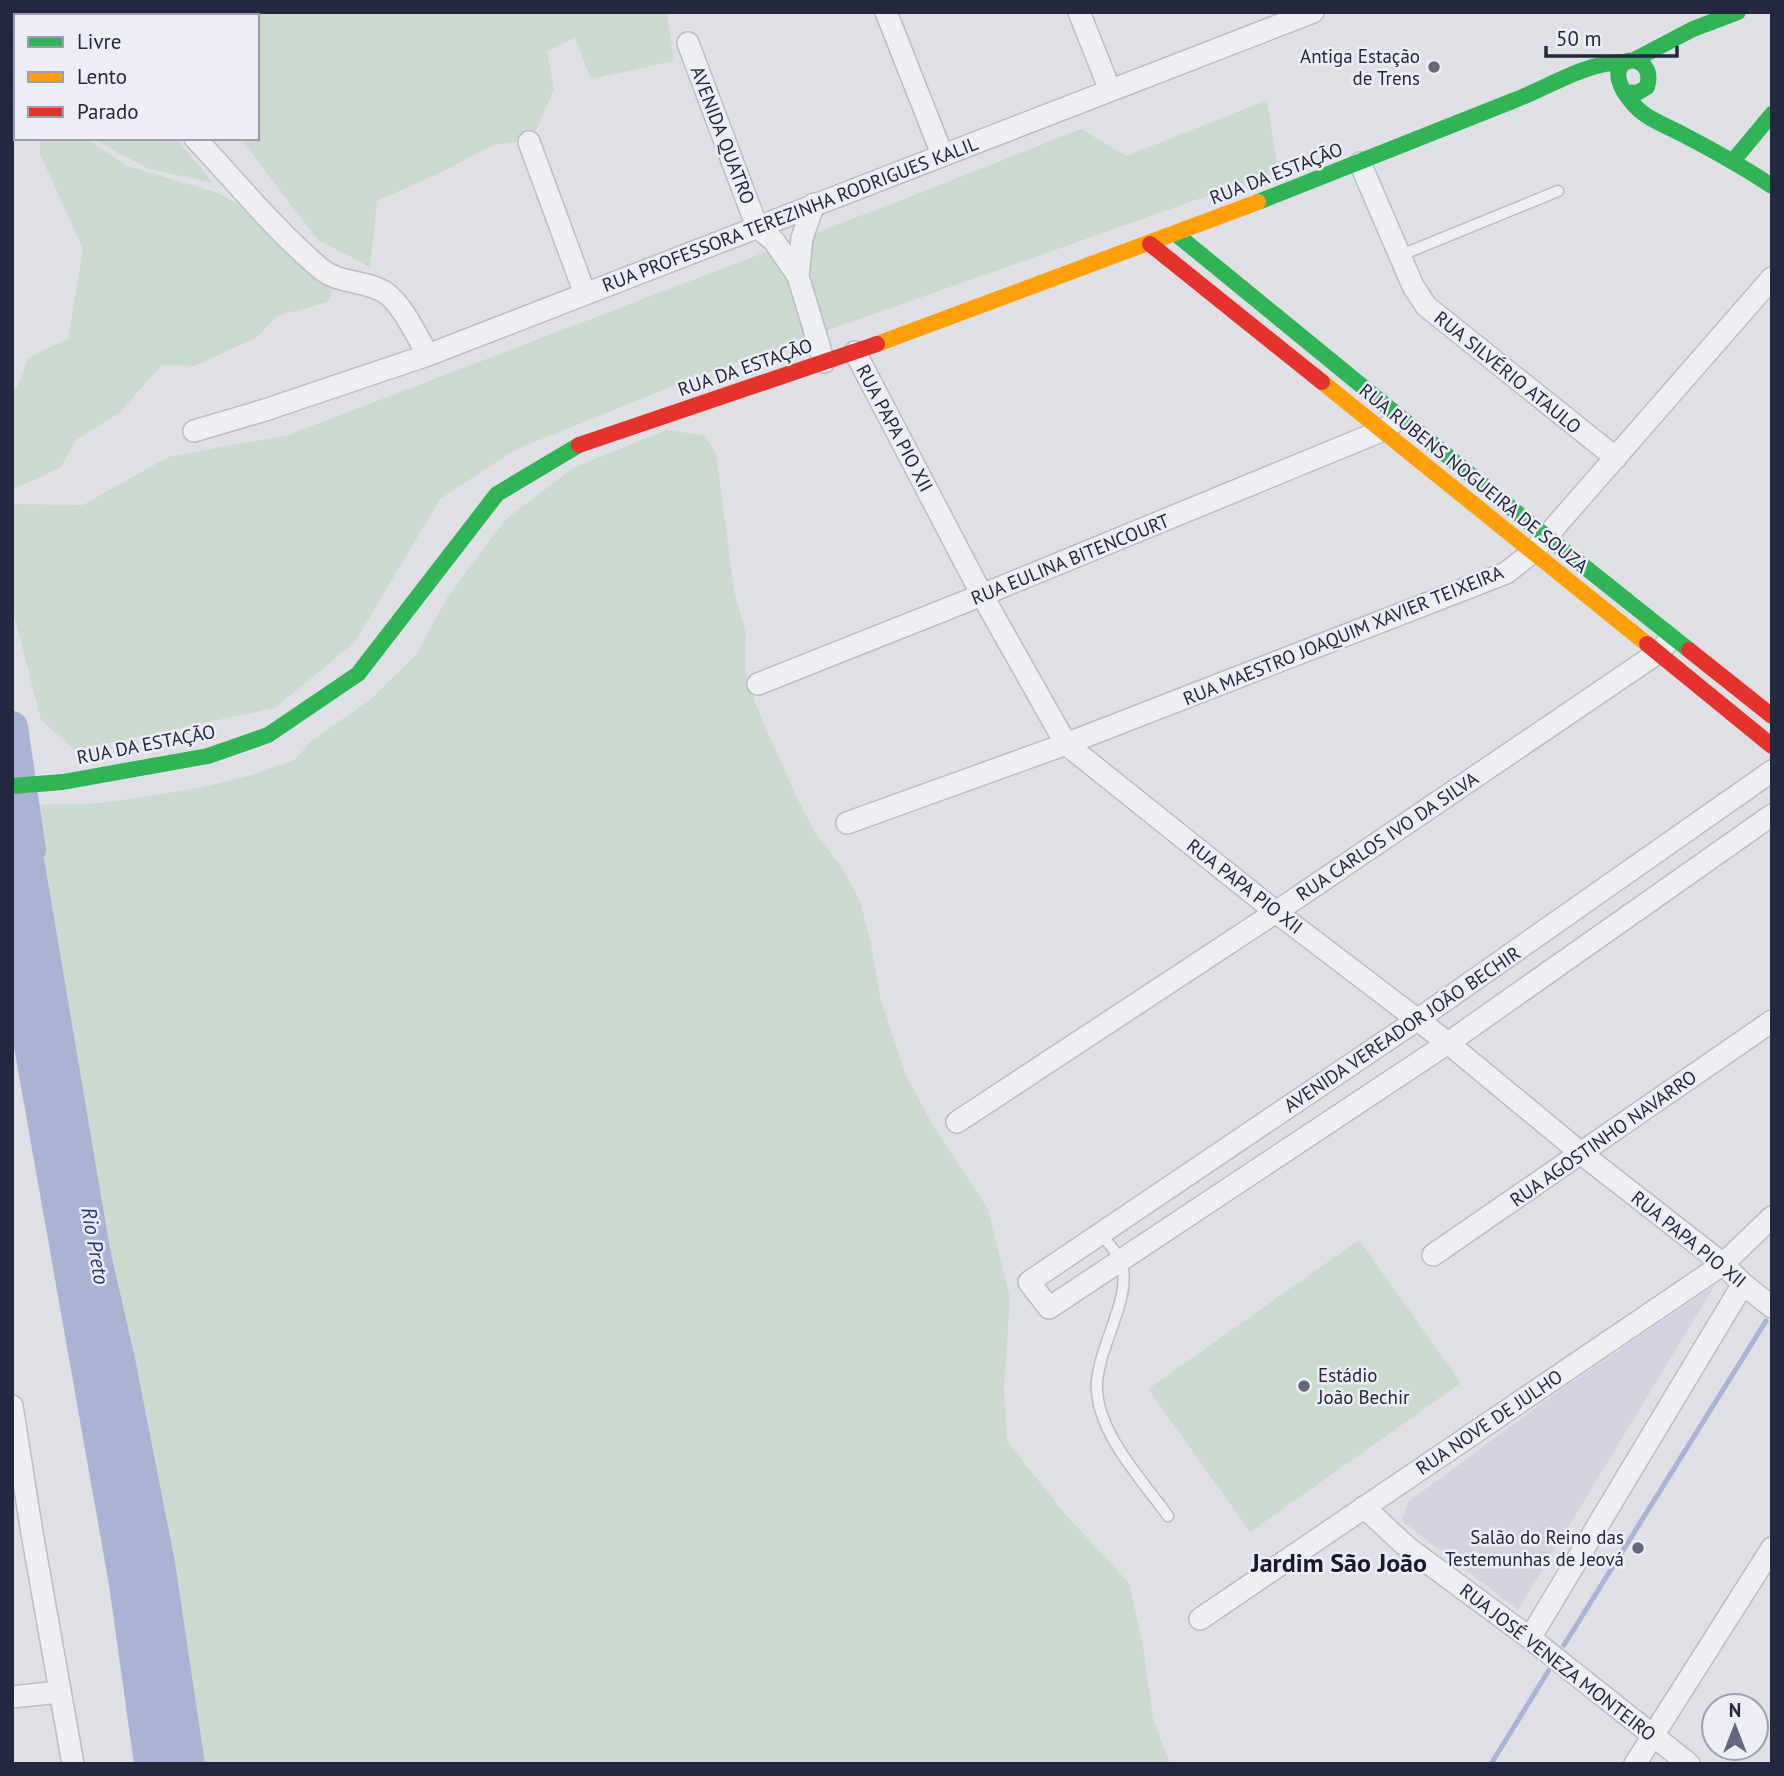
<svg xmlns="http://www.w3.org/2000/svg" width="1784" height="1776" font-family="'PT Sans',sans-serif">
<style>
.built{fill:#d2d3de}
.green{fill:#ccd9cf}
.water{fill:#aab3d4}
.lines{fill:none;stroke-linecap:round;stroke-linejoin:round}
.stream{stroke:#aab3d4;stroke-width:5}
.river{stroke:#aab3d4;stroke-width:32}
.lane-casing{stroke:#bcbdc3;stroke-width:13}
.street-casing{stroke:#bcbdc3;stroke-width:24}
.lane{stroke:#eeeff2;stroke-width:10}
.street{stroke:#eeeff2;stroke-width:21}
.fast{stroke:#30b455;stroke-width:16}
.slow{stroke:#ff9f0a;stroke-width:16}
.jam{stroke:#e5322d;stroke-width:16}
.poi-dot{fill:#65687a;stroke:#ecedf6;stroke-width:2.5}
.labels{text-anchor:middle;stroke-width:5;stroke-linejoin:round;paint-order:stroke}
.poi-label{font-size:19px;fill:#242740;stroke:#ecedf6;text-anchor:end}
.street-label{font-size:19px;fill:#242740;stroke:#ecedf6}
.water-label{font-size:21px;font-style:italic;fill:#2b3978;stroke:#ecedf6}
.district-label{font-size:26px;font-weight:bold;fill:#171930;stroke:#ecedf6}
</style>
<rect width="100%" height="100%" fill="#dfe0e5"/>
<path class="built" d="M1715,1285l-197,325 -116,-89 6,-19 148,-109z"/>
<path class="green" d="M106,12h563l-2,3 7,46 -83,18 -16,-41 -28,13 7,38 -22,51 -39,5 -51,27 -65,29 -7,66 -52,-27 -78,-102h17v-122h-149z
M1267,100l11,71 -585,207 -178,72 -75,49 -85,143 -80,66 -200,42 -34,-30 -29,-113v-103l71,1 85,-48 120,-22 637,-244 156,-62 45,27z
M39,138h46l43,28 90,27 43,25 73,67 -6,17 -51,14 -20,21 -62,29 -33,-1 -43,48 -43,27 -16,28 -48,22v-102l5,1 11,-31 40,-19 15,-90 -43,-95z
M91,138h85l37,45 -64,-14z
M666,430l37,5 13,18 18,137 12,44 -1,34 11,37 39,89 22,42 26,33 17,32 11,43 9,53 25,76 27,51 56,85 22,89 -6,91 3,52 57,72 65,70 14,63 10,73 17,45h-965l-30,-202 -40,-204 -25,-109 -75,-444 67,-2 97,-15 56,-14 41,-15 14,-17 61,-43 45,-44 31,-57 59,-79 67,-51z
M1359,1240l102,143 -211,149 -102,-143z"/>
<path class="water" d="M35,805l75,444 25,109 40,204 30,202h-71l-25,-179 -97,-549v-227z"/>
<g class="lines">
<path class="stream" d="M1564,1645l202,-324
M1491,1764l58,-94"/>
<path class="river" d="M12,727l18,123"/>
<g class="lane-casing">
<path id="lane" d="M1399,256l159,-65
M1101,1233c6,9 15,18 19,27 16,36 -26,90 -23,131 3,45 46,90 71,125"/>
</g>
<g class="street-casing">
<path id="street" d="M93,12l3,4
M886,12l56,142
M1079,12l31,78
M688,43l69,184 17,14 24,35
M195,138c41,44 80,92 126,131 18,15 46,11 65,24 18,14 30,42 42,62
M529,142l56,152
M1360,163l53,123 13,20 190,152
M814,204l-12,34 -4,38 26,86
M855,352l127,243 84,149 210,168 172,131 134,111 141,110 20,20 29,23
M194,431l71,-21 163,-55 885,-343
M758,684l224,-89 399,-164 10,-6
M1772,771l-355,249 -388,262 20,26 399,-265 324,-228
M847,823l219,-79 440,-171 27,-21 239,-274
M957,1122l319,-210 383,-260 7,-8
M1433,1255l339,-234
M12,1406l20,127 41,231
M1364,1507l44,41 122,90 159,126
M1200,1619l523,-355 49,-47
M1530,1638l213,-354
M12,1697l47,-5
M1635,1764l137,-216"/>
</g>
<use href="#lane" class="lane"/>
<use href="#street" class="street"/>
<path class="fast" d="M1634,60l59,-31 45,-17
M1625,92l12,1 10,-6c12,-41 -60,-34 -12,19 12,13 32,20 47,28 31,16 61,33 90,52
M1733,161l39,-47
M1258,202c86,-34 171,-68 257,-102 36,-14 71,-38 110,-38
M1176,234l351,287 162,129
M12,786l51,-4 145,-26 60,-21 90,-61 139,-180 82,-49"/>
<path class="slow" d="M877,344l381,-142
M1322,382l325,262"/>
<path class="jam" d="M1150,244l172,138
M579,445l298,-101
M1647,644l125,102
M1689,650l83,66"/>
</g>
<g class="poi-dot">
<circle cx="1434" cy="67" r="7"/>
<circle cx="1304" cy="1386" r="7"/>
<circle cx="1638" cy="1548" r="7"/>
</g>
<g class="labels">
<g class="poi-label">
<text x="1420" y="63">Antiga Estação<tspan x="1420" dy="22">de Trens</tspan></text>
<text x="1318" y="1382" text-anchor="start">Estádio<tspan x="1318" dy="22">João Bechir</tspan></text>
<text x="1624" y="1544">Salão do Reino das<tspan x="1624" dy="22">Testemunhas de Jeová</tspan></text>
</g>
<g class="street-label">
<text transform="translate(723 135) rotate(69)" y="7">AVENIDA QUATRO</text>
<text transform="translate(1276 173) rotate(-21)" y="7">RUA DA ESTAÇÃO</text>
<text transform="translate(790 214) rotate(-21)" y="7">RUA PROFESSORA TEREZINHA RODRIGUES KALIL</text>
<text transform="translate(745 367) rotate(-19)" y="7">RUA DA ESTAÇÃO</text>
<text transform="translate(1508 372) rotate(39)" y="7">RUA SILVÉRIO ATAULO</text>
<text transform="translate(895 428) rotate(62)" y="7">RUA PAPA PIO XII</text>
<text transform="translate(1474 478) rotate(39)" y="7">RUA RUBENS NOGUEIRA DE SOUZA</text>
<text transform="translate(1070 559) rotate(-22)" y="7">RUA EULINA BITENCOURT</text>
<text transform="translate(1343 635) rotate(-22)" y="7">RUA MAESTRO JOAQUIM XAVIER TEIXEIRA</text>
<text transform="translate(146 744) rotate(-11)" y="7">RUA DA ESTAÇÃO</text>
<text transform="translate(1387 836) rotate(-34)" y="7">RUA CARLOS IVO DA SILVA</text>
<text transform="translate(1245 886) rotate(38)" y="7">RUA PAPA PIO XII</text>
<text transform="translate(1402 1029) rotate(-34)" y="7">AVENIDA VEREADOR JOÃO BECHIR</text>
<text transform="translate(1603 1138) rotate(-35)" y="7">RUA AGOSTINHO NAVARRO</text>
<text transform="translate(1689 1239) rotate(39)" y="7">RUA PAPA PIO XII</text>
<text transform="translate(1489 1422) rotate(-34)" y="7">RUA NOVE DE JULHO</text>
<text transform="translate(1558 1662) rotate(38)" y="7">RUA JOSÉ VENEZA MONTEIRO</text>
</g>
<g class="water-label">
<text transform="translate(95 1246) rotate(80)" y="7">Rio Preto</text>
</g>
<g class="district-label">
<text x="1339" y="1572">Jardim São João</text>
</g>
</g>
<rect width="1784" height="1776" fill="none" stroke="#242740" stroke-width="28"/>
<rect x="14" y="14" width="245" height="126" fill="#ecedf6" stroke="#9c9ead" stroke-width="2"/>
<rect x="28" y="37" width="35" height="10" fill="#30b455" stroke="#9c9ead" stroke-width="2"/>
<text x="77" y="49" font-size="21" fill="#242740">Livre</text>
<rect x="28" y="72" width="35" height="10" fill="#ff9f0a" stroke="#9c9ead" stroke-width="2"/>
<text x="77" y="84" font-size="21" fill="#242740">Lento</text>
<rect x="28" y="107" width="35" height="10" fill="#e5322d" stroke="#9c9ead" stroke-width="2"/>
<text x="77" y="119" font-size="21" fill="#242740">Parado</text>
<g transform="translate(1735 1727)"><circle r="33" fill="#ecedf6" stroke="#9c9ead" stroke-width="2"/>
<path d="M0-5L12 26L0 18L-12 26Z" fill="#65687a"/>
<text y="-10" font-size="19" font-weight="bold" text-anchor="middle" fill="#242740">N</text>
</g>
<path d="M1546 46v10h131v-10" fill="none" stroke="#242740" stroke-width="3.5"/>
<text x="1556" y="46" font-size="21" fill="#242740" stroke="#ecedf6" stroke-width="5" paint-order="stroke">50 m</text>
</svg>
